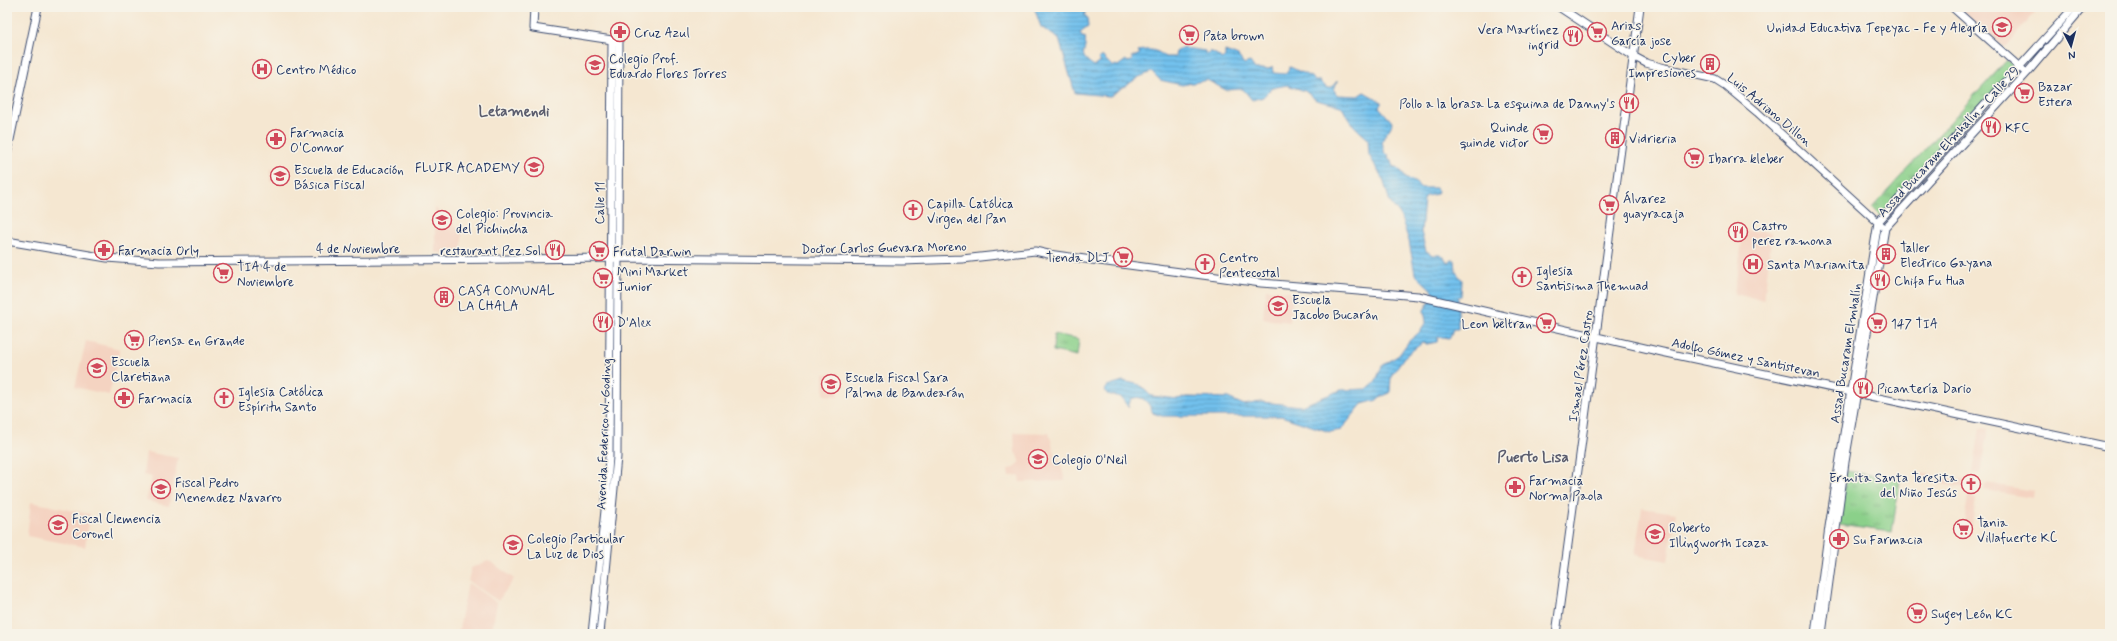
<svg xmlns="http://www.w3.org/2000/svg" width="2117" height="641" font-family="Mynerve,sans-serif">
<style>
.built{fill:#f4d3c1}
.park{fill:url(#park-tufts);stroke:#538074}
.water{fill:url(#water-rules);stroke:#4678a6}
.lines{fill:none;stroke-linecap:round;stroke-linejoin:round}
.secondary-casing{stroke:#3c4b6f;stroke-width:9}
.secondary{stroke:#fff;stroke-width:7}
.labels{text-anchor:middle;stroke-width:3;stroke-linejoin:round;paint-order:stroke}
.poi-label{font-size:13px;fill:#1b2f5e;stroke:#f7f3e8;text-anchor:start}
.street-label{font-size:13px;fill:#1b2f5e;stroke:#f7f3e8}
.quarter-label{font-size:15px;font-weight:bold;fill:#5b5d6e;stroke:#f7f3e8}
</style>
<defs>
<pattern id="park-tufts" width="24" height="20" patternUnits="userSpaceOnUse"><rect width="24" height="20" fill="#8bd08a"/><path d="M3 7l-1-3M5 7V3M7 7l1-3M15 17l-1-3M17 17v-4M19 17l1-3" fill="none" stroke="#71a974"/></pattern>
<pattern id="water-rules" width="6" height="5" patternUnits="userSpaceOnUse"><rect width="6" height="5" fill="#72c1ed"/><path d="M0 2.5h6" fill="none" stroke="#5d9dc3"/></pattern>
</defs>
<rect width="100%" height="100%" fill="#f7f3e8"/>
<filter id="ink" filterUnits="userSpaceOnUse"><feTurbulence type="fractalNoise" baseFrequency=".025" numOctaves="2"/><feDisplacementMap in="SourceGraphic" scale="8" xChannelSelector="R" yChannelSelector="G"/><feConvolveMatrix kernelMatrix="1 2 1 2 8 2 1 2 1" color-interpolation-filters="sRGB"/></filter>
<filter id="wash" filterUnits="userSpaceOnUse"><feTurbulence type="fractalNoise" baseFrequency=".012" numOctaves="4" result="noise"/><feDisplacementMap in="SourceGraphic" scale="16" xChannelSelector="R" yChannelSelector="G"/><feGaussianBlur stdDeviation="0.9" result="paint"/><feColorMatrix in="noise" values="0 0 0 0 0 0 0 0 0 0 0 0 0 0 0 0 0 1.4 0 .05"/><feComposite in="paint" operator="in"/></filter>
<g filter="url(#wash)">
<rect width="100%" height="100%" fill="#f5e7d1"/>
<path class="built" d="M1958,7h81l-34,41z
M271,170l18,1v11h-18z
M435,208l27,24v21h-27z
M1744,230l28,3 -8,67 -30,-6z
M1266,289l27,3 -3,30 -27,-3z
M86,341l34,8 -11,46 -34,-8z
M839,373l-1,23 -14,-1v-21z
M1980,428l8,1 -8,45 -7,-1z
M1014,432l35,1 4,15 9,21 3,12 -45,1 -1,-7 -10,1 -1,-7 6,-1 6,-7 -5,-9z
M146,452l32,6 -9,48 -23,-5 6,-24 -9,-2z
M1918,473l48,7 -1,8 -49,-9z
M1985,483l48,8 -1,7 -48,-8z
M1968,497l8,2 -6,38 -8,-1z
M31,502l59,12 -5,33 -58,-11z
M1642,508l34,5 -8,48 -33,-6z
M488,561l5,2 21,16 -16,22 -30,-20 3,-13z
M468,583l29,20 -6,31h-33z"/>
<path class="park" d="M2007,60l10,8 -137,148 -8,-8 100,-110 2,-4 4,-2z
M1054,334l25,5 -2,17 -24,-5z
M1847,471l53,9 -8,52 -53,-7z"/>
<path class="water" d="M1034,7h54l-4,8 3,2 1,10 -8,6 3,5 2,-1c3,17 -10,16 9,29l7,-4 -3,-3 4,-3 11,11 2,-2 3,1 8,-6 2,2 5,-2 -2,-2 9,-4 -2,-3c10,-2 19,-2 27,6h10l1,-7c10,-3 20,0 29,1v3h4l1,-3 9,5 2,3 4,-2v-6l13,5 6,8 6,-2 5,7h14l3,-3 1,7 12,1 5,-7 21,10 4,4h5l7,7 5,-1 5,-6 -3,9 3,5 21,1 6,-4 18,10 -3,5 13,15c-1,8 -6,9 -8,15 -4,7 1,11 0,16l5,3 -1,3 3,2 2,6h3l7,6 3,6 6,1 9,8h15l2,3 -1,3 -11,2 -2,3 -3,33 5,19 7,4h8l7,8 4,-3h3l1,12 6,8 -1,16 -3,1v32h-5l-4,10 -11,-2 -1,5 -10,2 -5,-1 -18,14 -13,19 -1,17 -10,4 -3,3 -15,4 -21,26 -11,2 -49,-16h-119l-9,-3c-4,-10 -10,-19 -22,-14l-3,8 -7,-10 -14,-3 -2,-5 2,-3 16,-5 17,4 11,11 26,3 9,-2 42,1 16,7 17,-3 40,4 40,-16 27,-1 7,-6 7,-17 17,-11 10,-14 12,-10 5,-10 -2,-11 11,-17 -20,-19 -6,-33 -9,-26 -10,-13 -7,-23 -14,-24 -1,-16 -14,-13 -13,-20 -25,-6 -11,-9 -18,-6 -15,3 -9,9 -11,3 -9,-11 -17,1 -19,-10 -25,5 -22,-5 -8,-8 -13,5 -29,19 -35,-3 -16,-54 -18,-12z"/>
</g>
<g filter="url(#ink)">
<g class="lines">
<g class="secondary-casing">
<path id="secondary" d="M534,7l-1,21 86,13 -2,416 -17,177
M1559,7l74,49 13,7 19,5 50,11 11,7 31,26 124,113
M1952,7l72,64
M7,154l31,-147
M7,241l100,17 52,4 459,-4 284,3 60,-2 73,-8 13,3 213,29 157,13 244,56 448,95
M592,634l14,-133 3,-44 3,-417
M1556,634l84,-627
M1815,634l14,-107 49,-305 196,-215
M1822,634l23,-172 40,-234 142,-155 56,-66"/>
</g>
<use href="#secondary" class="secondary"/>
</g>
</g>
<defs>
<g id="school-ring" transform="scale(1)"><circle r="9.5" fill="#f7f3e8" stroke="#d1495b" stroke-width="1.5"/><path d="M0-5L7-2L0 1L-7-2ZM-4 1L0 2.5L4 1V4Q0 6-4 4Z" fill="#d1495b"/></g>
<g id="pharmacy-ring" transform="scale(1)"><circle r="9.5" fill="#f7f3e8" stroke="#d1495b" stroke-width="1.5"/><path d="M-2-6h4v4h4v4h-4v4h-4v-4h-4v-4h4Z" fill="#d1495b"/></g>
<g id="supermarket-ring" transform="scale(1)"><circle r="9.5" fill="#f7f3e8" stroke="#d1495b" stroke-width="1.5"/><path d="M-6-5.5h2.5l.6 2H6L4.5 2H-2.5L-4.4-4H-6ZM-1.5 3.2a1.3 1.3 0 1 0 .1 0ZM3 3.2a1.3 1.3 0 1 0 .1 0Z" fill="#d1495b"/></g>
<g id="restaurant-ring" transform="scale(1)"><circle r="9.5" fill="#f7f3e8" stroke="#d1495b" stroke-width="1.5"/><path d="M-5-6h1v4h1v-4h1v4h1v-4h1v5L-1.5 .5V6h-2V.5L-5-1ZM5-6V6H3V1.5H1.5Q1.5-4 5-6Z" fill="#d1495b"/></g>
<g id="building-ring" transform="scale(1)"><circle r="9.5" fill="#f7f3e8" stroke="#d1495b" stroke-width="1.5"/><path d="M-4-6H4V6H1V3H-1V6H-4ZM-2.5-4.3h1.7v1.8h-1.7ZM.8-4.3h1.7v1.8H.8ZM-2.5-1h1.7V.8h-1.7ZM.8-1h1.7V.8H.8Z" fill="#d1495b"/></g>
<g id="hospital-ring" transform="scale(1)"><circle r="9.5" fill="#f7f3e8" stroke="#d1495b" stroke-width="1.5"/><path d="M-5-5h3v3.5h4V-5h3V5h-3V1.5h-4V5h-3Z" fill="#d1495b"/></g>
<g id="church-ring" transform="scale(1)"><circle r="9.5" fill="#f7f3e8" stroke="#d1495b" stroke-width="1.5"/><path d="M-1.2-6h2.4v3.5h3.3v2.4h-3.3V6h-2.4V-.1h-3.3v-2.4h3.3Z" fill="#d1495b"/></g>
</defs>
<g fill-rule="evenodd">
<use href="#school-ring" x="2002" y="27"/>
<use href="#pharmacy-ring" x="620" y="32"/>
<use href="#supermarket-ring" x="1597" y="32"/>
<use href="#supermarket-ring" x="1189" y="35"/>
<use href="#restaurant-ring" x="1573" y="36"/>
<use href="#building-ring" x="1710" y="64"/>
<use href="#school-ring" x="595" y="65"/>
<use href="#hospital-ring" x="262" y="69"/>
<use href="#supermarket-ring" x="2024" y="93"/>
<use href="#restaurant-ring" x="1629" y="103"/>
<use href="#restaurant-ring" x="1991" y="127"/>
<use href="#supermarket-ring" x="1543" y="134"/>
<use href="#building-ring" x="1615" y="138"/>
<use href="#pharmacy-ring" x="276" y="139"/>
<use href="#supermarket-ring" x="1694" y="158"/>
<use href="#school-ring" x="534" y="167"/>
<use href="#school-ring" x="280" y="176"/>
<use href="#supermarket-ring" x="1609" y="205"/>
<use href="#church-ring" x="913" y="210"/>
<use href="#school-ring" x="442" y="220"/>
<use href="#restaurant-ring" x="1738" y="232"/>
<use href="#pharmacy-ring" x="104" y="250"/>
<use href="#restaurant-ring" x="555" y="250"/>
<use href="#supermarket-ring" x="599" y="251"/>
<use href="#building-ring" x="1886" y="254"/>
<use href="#supermarket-ring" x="1123" y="257"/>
<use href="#church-ring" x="1205" y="264"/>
<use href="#hospital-ring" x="1753" y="264"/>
<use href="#supermarket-ring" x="223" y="273"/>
<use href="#church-ring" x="1522" y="277"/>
<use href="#supermarket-ring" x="603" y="278"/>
<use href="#restaurant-ring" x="1880" y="280"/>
<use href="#building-ring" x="444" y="297"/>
<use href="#school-ring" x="1278" y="306"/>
<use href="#restaurant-ring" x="603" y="322"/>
<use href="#supermarket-ring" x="1546" y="323"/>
<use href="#supermarket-ring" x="1877" y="323"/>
<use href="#supermarket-ring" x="134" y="340"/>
<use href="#school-ring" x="97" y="368"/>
<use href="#school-ring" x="831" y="384"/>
<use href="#restaurant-ring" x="1863" y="388"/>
<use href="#pharmacy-ring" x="124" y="398"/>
<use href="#church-ring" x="224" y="398"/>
<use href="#school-ring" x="1038" y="459"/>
<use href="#church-ring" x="1971" y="484"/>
<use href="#pharmacy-ring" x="1515" y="487"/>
<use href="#school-ring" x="161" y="489"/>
<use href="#school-ring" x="58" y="525"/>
<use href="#supermarket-ring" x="1963" y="529"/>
<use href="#school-ring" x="1655" y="534"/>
<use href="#pharmacy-ring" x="1839" y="539"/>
<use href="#school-ring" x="513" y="545"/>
<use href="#supermarket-ring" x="1917" y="613"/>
</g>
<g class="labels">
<g class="poi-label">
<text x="1611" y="30">Arias<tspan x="1611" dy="15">García jose</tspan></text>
<text x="1988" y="32" text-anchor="end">Unidad Educativa Tepeyac - Fe y Alegría</text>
<text x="1559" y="34" text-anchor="end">Vera Martínez<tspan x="1559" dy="15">ingrid</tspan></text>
<text x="634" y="37">Cruz Azul</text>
<text x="1203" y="40">Pata brown</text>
<text x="1696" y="62" text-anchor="end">Cyber<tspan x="1696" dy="15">Impresiones</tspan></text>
<text x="609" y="63">Colegio Prof.<tspan x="609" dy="15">Eduardo Flores Torres</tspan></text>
<text x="276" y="74">Centro Médico</text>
<text x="2038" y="91">Bazar<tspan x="2038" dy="15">Estera</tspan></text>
<text x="1615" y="108" text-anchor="end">Pollo a la brasa La esquina de Danny's</text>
<text x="1529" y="132" text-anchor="end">Quinde<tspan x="1529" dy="15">quinde victor</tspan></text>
<text x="2005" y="132">KFC</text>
<text x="290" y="137">Farmacia<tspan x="290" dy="15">O'Connor</tspan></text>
<text x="1629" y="143">Vidrieria</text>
<text x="1708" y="163">Ibarra kleber</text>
<text x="520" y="172" text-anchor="end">FLUIR ACADEMY</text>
<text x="294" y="174">Escuela de Educación<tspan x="294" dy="15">Básica Fiscal</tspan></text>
<text x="1623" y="203">Álvarez<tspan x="1623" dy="15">guayracaja</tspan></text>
<text x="927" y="208">Capilla Católica<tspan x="927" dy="15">Virgen del Pan</tspan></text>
<text x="456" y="218">Colegio: Provincia<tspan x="456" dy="15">del Pichincha</tspan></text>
<text x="1752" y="230">Castro<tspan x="1752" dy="15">perez ramona</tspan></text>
<text x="1900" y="252">Taller<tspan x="1900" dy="15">Electrico Gayana</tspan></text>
<text x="118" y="255">Farmacia Orly</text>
<text x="541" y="255" text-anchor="end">restaurant Pez Sol</text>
<text x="613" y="256">Frutal Darwin</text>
<text x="1109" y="262" text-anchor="end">Tienda DLJ</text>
<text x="1219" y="262">Centro<tspan x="1219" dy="15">Pentecostal</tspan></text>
<text x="1767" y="269">Santa Marianita</text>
<text x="237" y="271">TIA 4 de<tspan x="237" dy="15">Noviembre</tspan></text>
<text x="1536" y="275">Iglesia<tspan x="1536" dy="15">Santisima Themuad</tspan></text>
<text x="617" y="276">Mini Market<tspan x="617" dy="15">Junior</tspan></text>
<text x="1894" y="285">Chifa Fu Hua</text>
<text x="458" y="295">CASA COMUNAL<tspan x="458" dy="15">LA CHALA</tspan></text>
<text x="1292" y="304">Escuela<tspan x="1292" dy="15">Jacobo Bucarán</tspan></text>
<text x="617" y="327">D'Alex</text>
<text x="1532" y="328" text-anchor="end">Leon beltran</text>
<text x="1891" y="328">147 TIA</text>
<text x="148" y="345">Piensa en Grande</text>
<text x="111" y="366">Escuela<tspan x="111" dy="15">Claretiana</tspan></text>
<text x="845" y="382">Escuela Fiscal Sara<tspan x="845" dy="15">Palma de Bandearán</tspan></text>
<text x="1877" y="393">Picantería Dario</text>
<text x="238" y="396">Iglesia Católica<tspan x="238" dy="15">Espíritu Santo</tspan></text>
<text x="138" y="403">Farmacia</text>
<text x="1052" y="464">Colegio O'Neil</text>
<text x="1957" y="482" text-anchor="end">Ermita Santa Teresita<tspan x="1957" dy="15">del Niño Jesús</tspan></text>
<text x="1529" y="485">Farmacia<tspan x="1529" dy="15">Norma Paola</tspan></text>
<text x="175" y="487">Fiscal Pedro<tspan x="175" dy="15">Menendez Navarro</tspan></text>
<text x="72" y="523">Fiscal Clemencia<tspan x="72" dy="15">Coronel</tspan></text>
<text x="1977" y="527">Tania<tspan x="1977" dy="15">Villafuerte KC</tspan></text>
<text x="1669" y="532">Roberto<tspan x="1669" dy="15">Illingworth Icaza</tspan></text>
<text x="527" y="543">Colegio Particular<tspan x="527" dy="15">La Luz de Dios</tspan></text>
<text x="1853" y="544">Su Farmacia</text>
<text x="1931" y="618">Sugey León KC</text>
</g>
<g class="street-label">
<text transform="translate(1770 109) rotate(40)" y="5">Luis Adriano Dillon</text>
<text transform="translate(1948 141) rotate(-47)" y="5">Assad Bucaram Elmhalín - Calle 29</text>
<text transform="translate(599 203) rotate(-89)" y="5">Calle 11</text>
<text transform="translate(884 247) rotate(-1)" y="5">Doctor Carlos Guevara Moreno</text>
<text x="358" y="253">4 de Noviembre</text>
<text transform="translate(1845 353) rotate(-81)" y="5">Assad Bucaram Elmhalín</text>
<text transform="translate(1746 357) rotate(12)" y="5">Adolfo Gómez y Santistevan</text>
<text transform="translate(1580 366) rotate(-82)" y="5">Ismael Pérez Castro</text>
<text transform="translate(603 434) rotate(-88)" y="5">Avenida Federico W. Goding</text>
</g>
<g class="quarter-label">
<text x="514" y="116">Letamendi</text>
<text x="1533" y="462">Puerto Lisa</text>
</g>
</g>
<rect width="2117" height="641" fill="none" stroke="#f7f3e8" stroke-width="24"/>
<g transform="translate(2071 46) rotate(174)" stroke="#f7f3e8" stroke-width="3" paint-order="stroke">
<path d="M0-3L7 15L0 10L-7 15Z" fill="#1b2f5e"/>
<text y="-6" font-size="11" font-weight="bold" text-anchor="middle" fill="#1b2f5e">N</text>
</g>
</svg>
